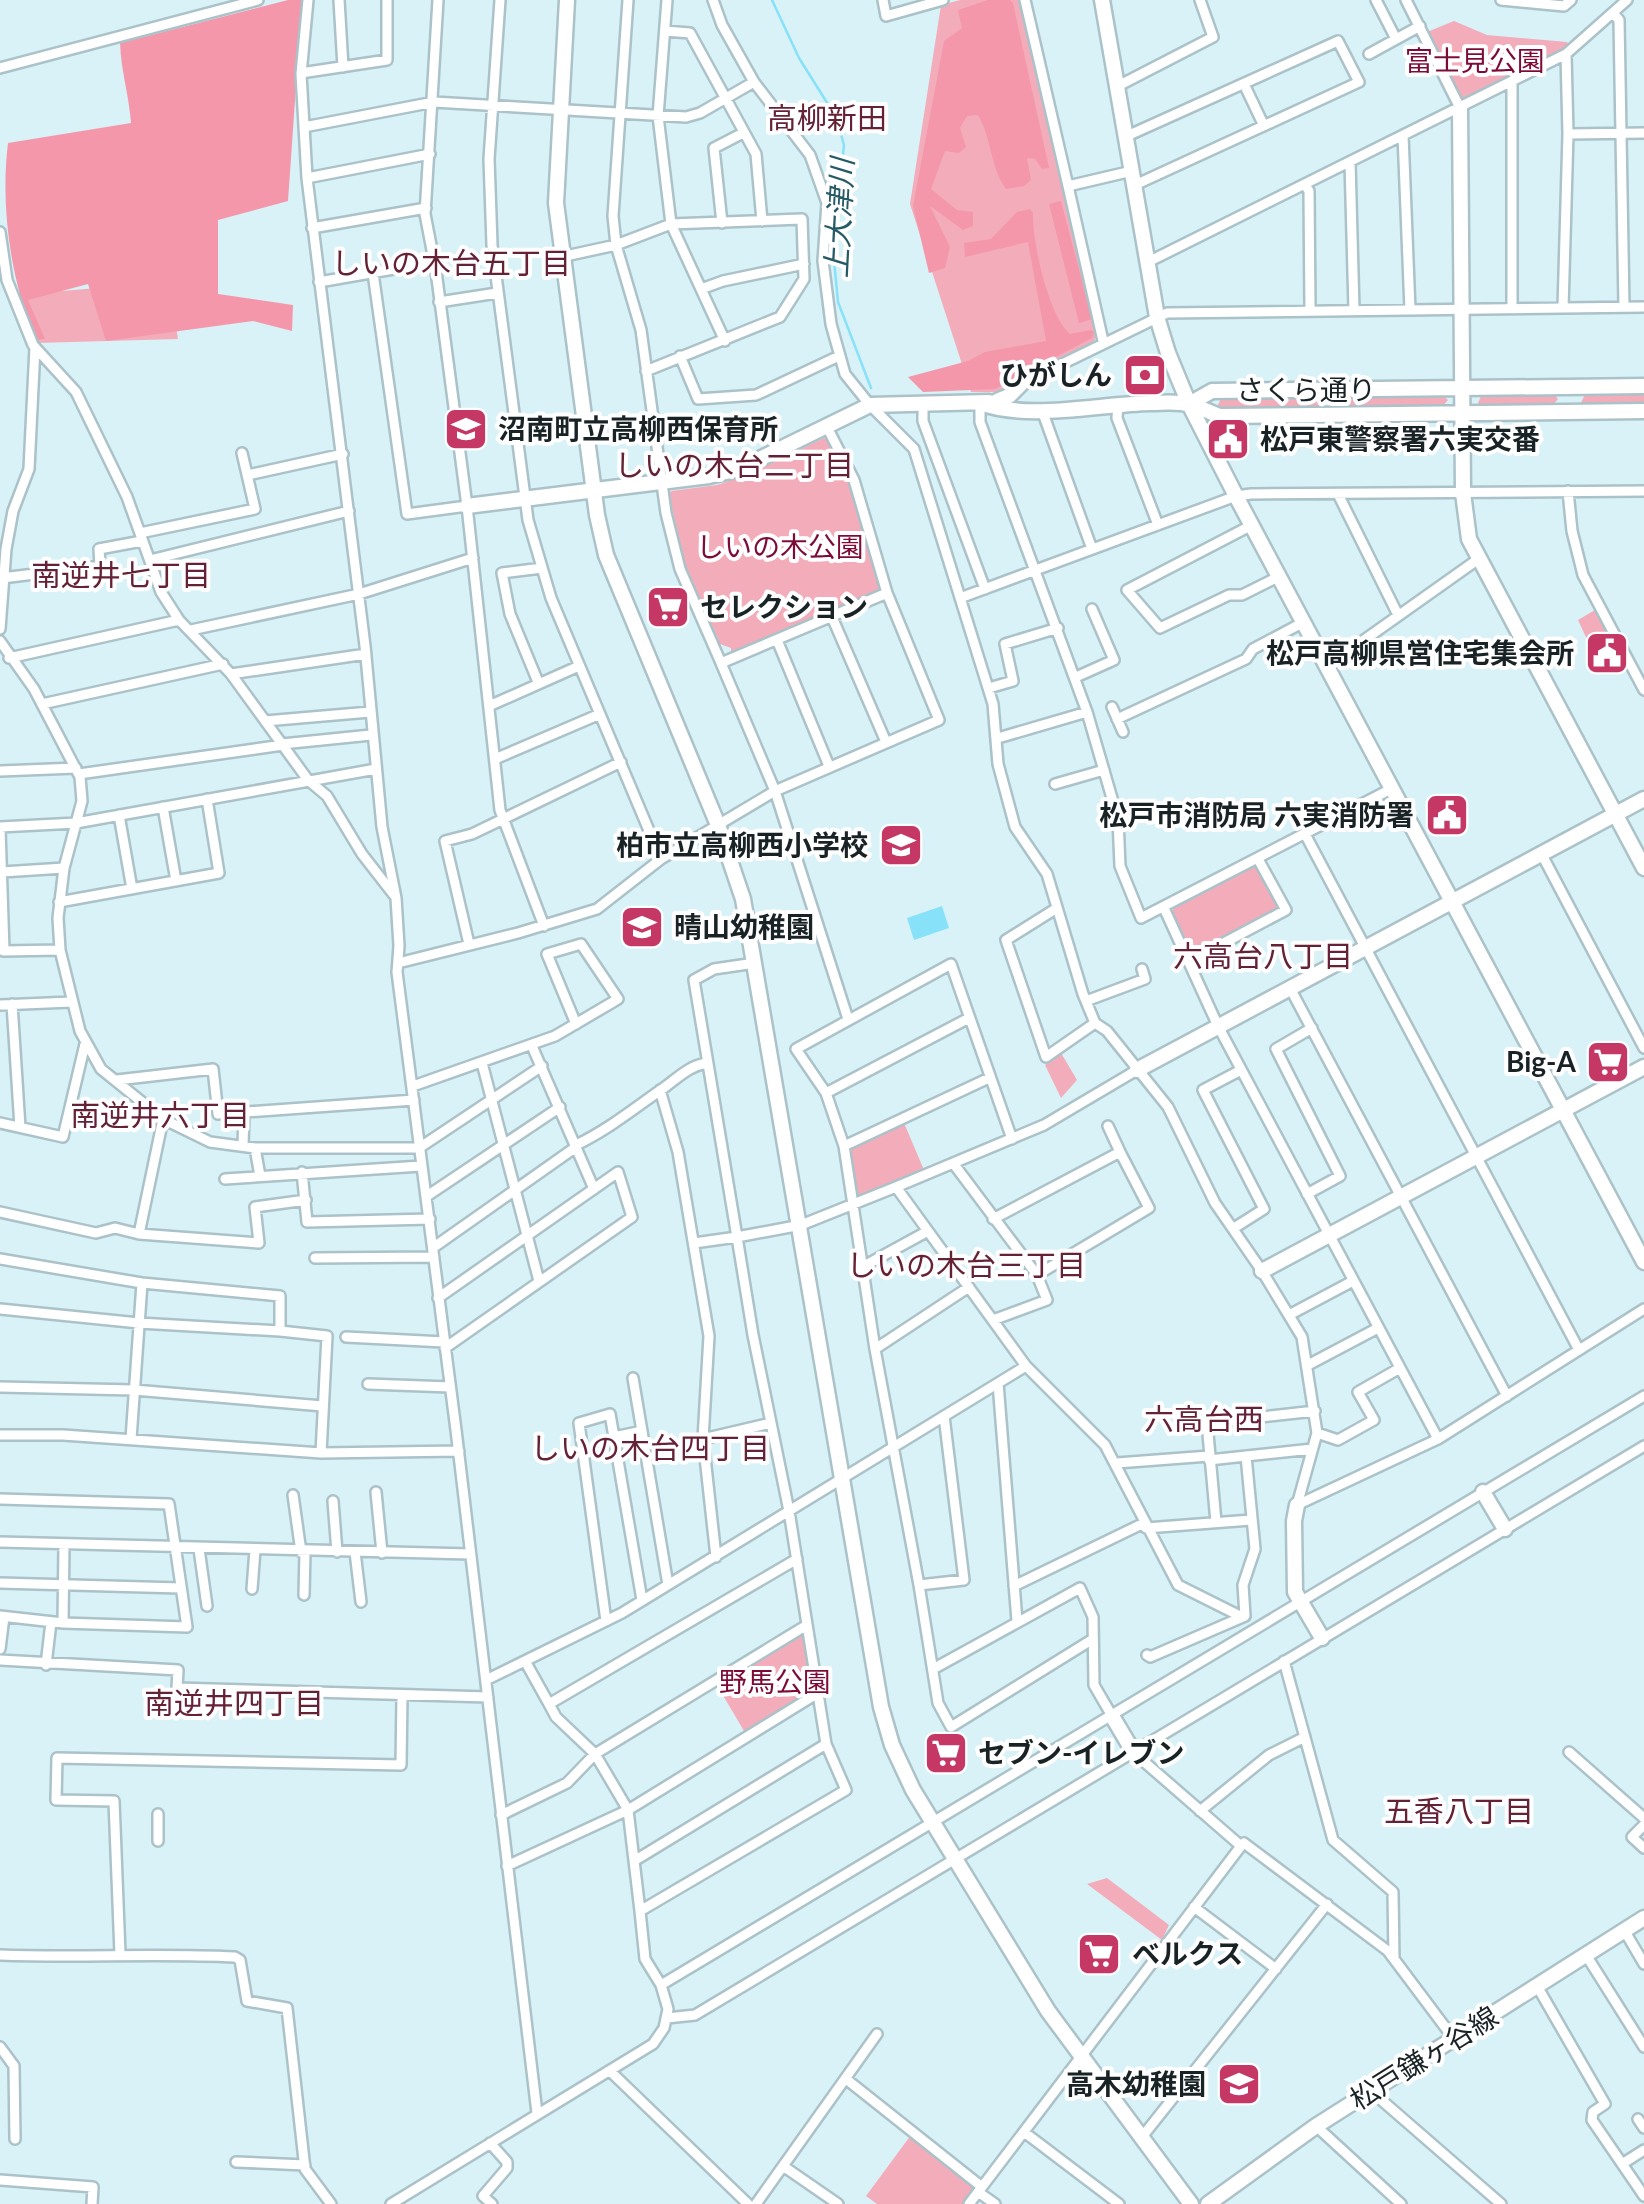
<svg xmlns="http://www.w3.org/2000/svg" width="1644" height="2204" font-family="Lato,'Noto Sans JP',sans-serif">
<style>
.green{fill:#f3acba}
.forest{fill:#f597ab}
.water{fill:#87e2f9}
.lines{fill:none;stroke-linecap:round;stroke-linejoin:round}
.stream{stroke:#87e2f9;stroke-width:2.5}
.street-casing{stroke:#abc2c9;stroke-width:14}
.secondary-casing{stroke:#abc2c9;stroke-width:19}
.street{stroke:#fff;stroke-width:9}
.secondary{stroke:#fff;stroke-width:14}
.labels{text-anchor:middle;stroke-width:8;stroke-linejoin:round;paint-order:stroke}
.park-label{font-size:28px;fill:#7d0b37;stroke:#fff}
.poi-label{font-size:28px;font-weight:bold;fill:#192225;stroke:#fff;text-anchor:end}
.street-label{font-size:28px;fill:#192225;stroke:#fff}
.neighbourhood-label{font-size:30px;fill:#652135;stroke:#fff}
.water-label{font-size:30px;font-style:italic;fill:#265a66;stroke:#fff}
</style>
<rect width="100%" height="100%" fill="#d9f2f8"/>
<path class="green" d="M960,0h61l76,334 -3,7 -98,51h-25l-61,-188 31,-199z
M1454,21l33,14 80,7 3,5 -107,52 -36,-67z
M169,282l9,57 -142,4 -22,-48z
M1553,393l5,6 -6,7 -70,1 -4,-4 4,-9z
M1644,393v13l-59,1 -4,-4 4,-9z
M1348,395h95l5,5 -6,7 -94,1 -4,-4z
M1222,396h96l4,5 -6,8h-94l-4,-4z
M824,438l6,2 21,42 29,110 -149,61v-5l-11,-4 -35,-79 -16,-70 2,-4 46,-6 32,-11z
M1595,610l15,28 -19,10 -13,-28z
M1253,866l5,1 23,39 -3,6 -82,44 -7,-3 -18,-39 3,-6z
M1061,1053l16,27 -16,18 -16,-33z
M904,1123l20,47 -63,27 -4,-2 -8,-42 3,-5z
M807,1625l11,68 -71,43 -32,-54z
M1107,1878l62,47 -7,15 -75,-56z
M911,2135l62,49 2,6 -11,14h-87l-11,-8z"/>
<path class="forest" d="M288,0h14l-14,201 -70,19v74l75,11 -1,26 -39,-10 -147,20 -18,-57 -60,16 17,39 -10,1c-24,-61 -35,-131 -27,-197l123,-20c-2,-28 -10,-52 -11,-80z
M988,0h22l3,3 36,165 -7,1 -7,-10 -8,-1 4,22 -7,6 -18,3c-16,-22 -14,-50 -28,-74l-11,1 -7,12 6,19 -7,6 -14,-2 -14,38 26,21 16,2v14l-10,4 -33,-24 20,41 -5,21 -16,5 -16,-67 31,-165 18,-13 -4,-18z
M1061,201l31,118 -13,4 -30,-119z
M1030,209l3,4c-1,28 15,102 37,121l21,-4 3,2 -2,6 -97,51 -72,3 -15,-15 60,-16 17,-9 61,-11 -18,-99 -63,15 -1,-14 27,-4 26,-27z"/>
<path class="water" d="M942,906l7,22 -35,12 -7,-22z"/>
<g class="lines">
<path class="stream" d="M772,0l27,58 37,59 8,28 -11,105 5,52 33,86"/>
<g class="street-casing">
<path id="street" d="M308,0l-7,74 6,104 58,468 17,181 14,71 3,48 -2,26 59,458 81,683
M339,0l4,67
M438,0l-13,214 11,57 31,235 33,304 44,116
M500,0l-11,159 3,86 36,275 23,78 110,261
M628,0l-15,216 3,29 25,85 25,183 14,56 41,94
M667,0l-9,116 13,108 54,117
M713,0l9,25 32,57 56,73 17,48 -4,58 8,63 14,50 25,31 44,44 79,255 5,60 17,63 32,47 36,120 12,29 12,8 61,76 47,96 47,68 40,66 15,96 -20,72
M883,0l3,16 57,-16
M1025,0l43,186 64,-15
M1376,0l20,39
M1406,0l54,108
M1501,0l63,6 7,-6
M1613,13l6,7 5,287
M665,31l25,2 66,121 6,67
M1369,54l51,-28
M0,68l258,-68
M301,73l86,-13v-60
M1244,84l20,42
M1118,86l95,-49 -13,-37
M304,127l130,-25 252,15 14,-4 54,-31
M1568,134l76,-1
M1403,135l7,175
M1127,136l211,-95 21,41 -224,103
M1350,162l4,148
M307,178l123,-24
M1305,185l4,6 1,119
M1068,186l35,155
M722,223l-8,-75 29,-15
M312,228l114,-20
M0,232l7,48 26,65 43,47 51,105 34,95 18,28 52,54 77,106 19,16 35,58 32,41
M561,257l55,-12 55,-21 131,-5 2,60 -24,38 -134,54
M1150,261l416,-207 61,-54
M373,273l34,241 60,-8
M319,282l115,-20
M701,289l22,-8 81,-17
M439,302l58,-9
M1512,308v-226
M1563,308l5,-174 -2,-80
M680,356l18,43 58,-4 83,-39
M1021,384l146,-71 477,-6
M980,403v19l107,290 31,107 2,47 21,52 250,-129
M923,404v17l62,168
M1118,404l-1,14 41,107
M1045,409l-1,7 48,133
M248,475l95,-21
M1568,491l4,40 11,44 61,115
M1338,494l60,121
M1252,525l-125,65 33,38 69,-33h13l36,-18
M140,533l115,-24 -13,-56
M150,560l199,-49
M2,578l98,-12 -1,-17 43,-8
M960,598l276,-102 15,-2 393,-3
M832,617l54,125
M0,629l6,-80 7,-38 16,-42 6,-122
M191,630l168,-36 114,-36
M777,640l52,126
M0,641l34,48 46,88 2,24 -18,67 -6,50 2,32 20,81 21,38 62,50 47,23 45,6h164l123,-82
M9,658l170,-38
M1326,667l151,-107
M231,674l135,-20
M1076,677l38,-17 -22,-51
M538,682l-28,-68 -8,-41 40,-5
M989,688l24,-7 -8,-37 53,-16
M42,704l181,-40
M489,706l90,-40
M1112,707l11,25
M1117,719l129,-60 7,-10 49,-26
M265,721l105,-9
M998,738l89,-26
M282,744l89,-9
M495,759l105,-45
M0,771l76,-3
M79,774l204,-29
M1055,784l49,-14
M163,807l13,74
M119,815l13,74
M0,827l76,-4 300,-54
M0,829l4,122
M1305,834l274,516
M1541,853l103,195
M2,872l62,-4
M59,902l160,-29 -12,-74
M1057,908l-51,32 40,117 49,-34
M1164,908l54,118 220,413
M469,944l-24,-103 27,-7 149,-72
M3,951l57,-1
M1188,962l98,-52 -28,-51
M398,963l120,-30 79,-24 64,-50 114,-68 164,-71 -52,-127 -33,-113 -27,-53
M1290,988l217,408
M1086,1001l59,-22 -3,-10
M12,1004l8,123
M0,1005l71,-3
M848,1019l-73,-228 -54,-128 166,-70
M532,1046l62,143
M482,1063l57,218
M117,1080l96,-11 5,45 196,-14
M413,1086l142,-50 58,-34 5,-3 -37,-55 -34,10 29,70
M660,1090l18,62 31,184 -6,103 13,118
M826,1093l143,-75
M0,1123l63,14 22,-93
M1108,1126l12,26
M576,1145c32,-15 60,-38 89,-58 15,-11 24,-21 42,-24
M243,1146l1,-34
M844,1146l145,-68
M255,1148l5,28
M953,1163l84,112 10,25 -54,20
M302,1172l5,50 123,-3
M225,1179l196,-13
M896,1187l130,179 79,79 73,140 64,32
M1307,1194l33,-18 -64,-127 36,-21
M427,1196l133,-89
M0,1212l96,21 19,-5 24,6 120,9 -4,-36 51,-7
M993,1219l127,-67 29,56 -112,67
M1234,1228l30,-19 -61,-119 38,-20
M139,1234l24,-115
M694,1243l43,-6 -43,-257 20,-11 41,-6
M434,1247l142,-100
M315,1258l119,-1
M0,1259l142,24 138,13v35l47,5 -6,117
M864,1266l64,-35
M438,1298l180,-126 14,45 -187,131
M0,1309l139,14 141,8
M1289,1315l64,-34
M346,1337l98,5
M875,1349l94,-62
M1308,1365l70,-37
M633,1378l35,207
M998,1383l19,238
M368,1384l82,3
M0,1387l134,3 189,16
M944,1416l20,164 -45,5 19,118 13,24 142,-88
M1317,1433l21,7 36,-20 -16,-28 42,-24
M0,1435h63l258,18 138,-2
M614,1437l28,-6
M131,1439l11,-156
M703,1439l68,-16
M1209,1460l103,-11
M1117,1463l92,-7
M376,1492l6,61
M293,1495l8,57
M0,1499l169,5 18,123 -124,-4 -63,-7
M333,1501l4,51
M1297,1505l141,-66 206,-130
M1216,1522l-9,-99 108,-12
M1146,1528l105,-8
M0,1542l470,12
M199,1549l8,57
M355,1552l6,50
M797,1559l-248,145 7,13 39,37 33,56 190,-117
M0,1583l180,5
M919,1585l-44,-236 -31,-203 -18,-53 -30,-44 155,-85 61,175
M1014,1586l130,-63
M252,1589l3,-39
M304,1595l1,-43
M606,1621l-27,-198 31,-9 32,186
M63,1623l1,-79
M0,1649l4,-32
M1147,1655l3,2 95,-41 -2,-31 12,-36 -9,-93
M0,1660l178,10 -1,18 311,9
M525,1661l24,43
M1284,1661l49,179 60,52 1,67
M46,1665l5,-43
M933,1669l147,-81 13,29 1,68 18,31
M486,1680l136,-67 404,-247
M1569,1752l75,66
M1134,1753l107,93 3,-3 144,108 66,88
M1200,1811l69,-56 36,-18
M158,1814v27
M501,1815l66,-32 28,-29 212,-129
M1644,1825l-12,12 12,11
M634,1861l192,-117
M507,1866l121,-56 12,101 206,-121 -20,-46 -37,-233 -36,-176 -16,-98 64,-12 95,-38 148,-62 93,-55
M1194,1907l82,62
M1624,1930l20,34
M120,1954l-6,-153 -58,-1 1,-42 344,7 1,-69
M0,1955c79,3 157,-2 235,2l5,3 7,41 40,7 18,161 26,35
M1586,1955l58,92
M661,1985l983,-589
M1537,1986l68,118 -12,8 -1,8 52,76
M667,2018l28,-3 949,-569
M0,2047l14,19 1,73
M610,2071l138,133
M846,2079l136,108
M1371,2091l130,113
M1638,2119l6,9
M1316,2126l85,78
M1024,2132l95,72
M1142,2137l185,-233
M490,2143l17,19v6l-24,28 9,8
M236,2162l69,3
M1622,2164l22,-14
M783,2166l55,38
M0,2180l93,7 -1,17
M978,2192l17,12
M391,2204l262,-160 11,-16 4,-19 -7,-24 -16,-26 -5,-48
M756,2204l121,-170
M969,2204l272,-358"/>
</g>
<g class="secondary-casing">
<path id="secondary" d="M567,0l-11,203 41,312 9,40 112,270 25,74 138,808 11,38 21,45 135,221 143,193
M1102,0l55,317 11,36 21,51 47,92 408,766
M1460,108l3,385 6,46 175,329
M997,401l12,-5 12,-12
M980,403c49,18 119,1 171,0 13,0 27,-2 39,2 10,2 20,7 29,11l425,-5
M1189,404l23,-13 432,-5
M467,506l242,-30 30,-7 131,-64 119,-3
M1137,1070l507,-271
M1262,1271l382,-204
M1483,1492l22,37
M1297,1505l-3,16 1,71 27,46
M1112,1716l22,37
M1208,2204l108,-78 328,-208"/>
</g>
<use href="#street" class="street"/>
<use href="#secondary" class="secondary"/>
</g>
<defs>
<g id="bank-square" transform="scale(2.25)"><rect x="-9" y="-9" width="18" height="18" rx="4" fill="#c53865" stroke="#fff"/><path d="M-6-4H6V4H-6ZM0-2.3a2.3 2.3 0 1 0 0 4.6a2.3 2.3 0 1 0 0-4.6Z" fill="#fff"/></g>
<g id="school-square" transform="scale(2.25)"><rect x="-9" y="-9" width="18" height="18" rx="4" fill="#c53865" stroke="#fff"/><path d="M0-5L7-2L0 1L-7-2ZM-4 1L0 2.5L4 1V4Q0 6-4 4Z" fill="#fff"/></g>
<g id="civic-square" transform="scale(2.25)"><rect x="-9" y="-9" width="18" height="18" rx="4" fill="#c53865" stroke="#fff"/><path d="M-.6-6.5H3V-4.5H.6V-3L4-1V1h2V6H-6V1h2V-1L-.6-3ZM-1.2 2.5V6h2.4V2.5Z" fill="#fff"/></g>
<g id="supermarket-square" transform="scale(2.25)"><rect x="-9" y="-9" width="18" height="18" rx="4" fill="#c53865" stroke="#fff"/><path d="M-6-5.5h2.5l.6 2H6L4.5 2H-2.5L-4.4-4H-6ZM-1.5 3.2a1.3 1.3 0 1 0 .1 0ZM3 3.2a1.3 1.3 0 1 0 .1 0Z" fill="#fff"/></g>
</defs>
<g fill-rule="evenodd">
<use href="#bank-square" x="1145" y="375"/>
<use href="#school-square" x="466" y="429"/>
<use href="#civic-square" x="1228" y="439"/>
<use href="#supermarket-square" x="668" y="607"/>
<use href="#civic-square" x="1607" y="653"/>
<use href="#civic-square" x="1447" y="815"/>
<use href="#school-square" x="901" y="845"/>
<use href="#school-square" x="642" y="927"/>
<use href="#supermarket-square" x="1608" y="1062"/>
<use href="#supermarket-square" x="946" y="1753"/>
<use href="#supermarket-square" x="1099" y="1954"/>
<use href="#school-square" x="1239" y="2084"/>
</g>
<g class="labels">
<g class="park-label">
<text x="1475" y="71">富士見公園</text>
<text x="780" y="557">しいの木公園</text>
<text x="775" y="1692">野馬公園</text>
</g>
<g class="poi-label">
<text x="1112" y="385">ひがしん</text>
<text x="498" y="439" text-anchor="start">沼南町立高柳西保育所</text>
<text x="1260" y="449" text-anchor="start">松戸東警察署六実交番</text>
<text x="700" y="617" text-anchor="start">セレクション</text>
<text x="1574" y="663">松戸高柳県営住宅集会所</text>
<text x="1414" y="825">松戸市消防局 六実消防署</text>
<text x="868" y="855">柏市立高柳西小学校</text>
<text x="674" y="937" text-anchor="start">晴山幼稚園</text>
<text x="1576" y="1072">Big-A</text>
<text x="978" y="1763" text-anchor="start">セブン-イレブン</text>
<text x="1132" y="1964" text-anchor="start">ベルクス</text>
<text x="1206" y="2094">高木幼稚園</text>
</g>
<g class="street-label">
<text x="1306" y="400">さくら通り</text>
<text transform="translate(1424 2058) rotate(-32)" y="10">松戸鎌ヶ谷線</text>
</g>
<g class="neighbourhood-label">
<text x="827" y="129">高柳新田</text>
<text x="451" y="274">しいの木台五丁目</text>
<text x="734" y="476">しいの木台二丁目</text>
<text x="121" y="586">南逆井七丁目</text>
<text x="1263" y="967">六高台八丁目</text>
<text x="160" y="1126">南逆井六丁目</text>
<text x="966" y="1276">しいの木台三丁目</text>
<text x="1204" y="1430">六高台西</text>
<text x="650" y="1459">しいの木台四丁目</text>
<text x="234" y="1714">南逆井四丁目</text>
<text x="1459" y="1822">五香八丁目</text>
</g>
<g class="water-label">
<text transform="translate(840 218) rotate(-87)" y="10">上大津川</text>
</g>
</g>
</svg>
